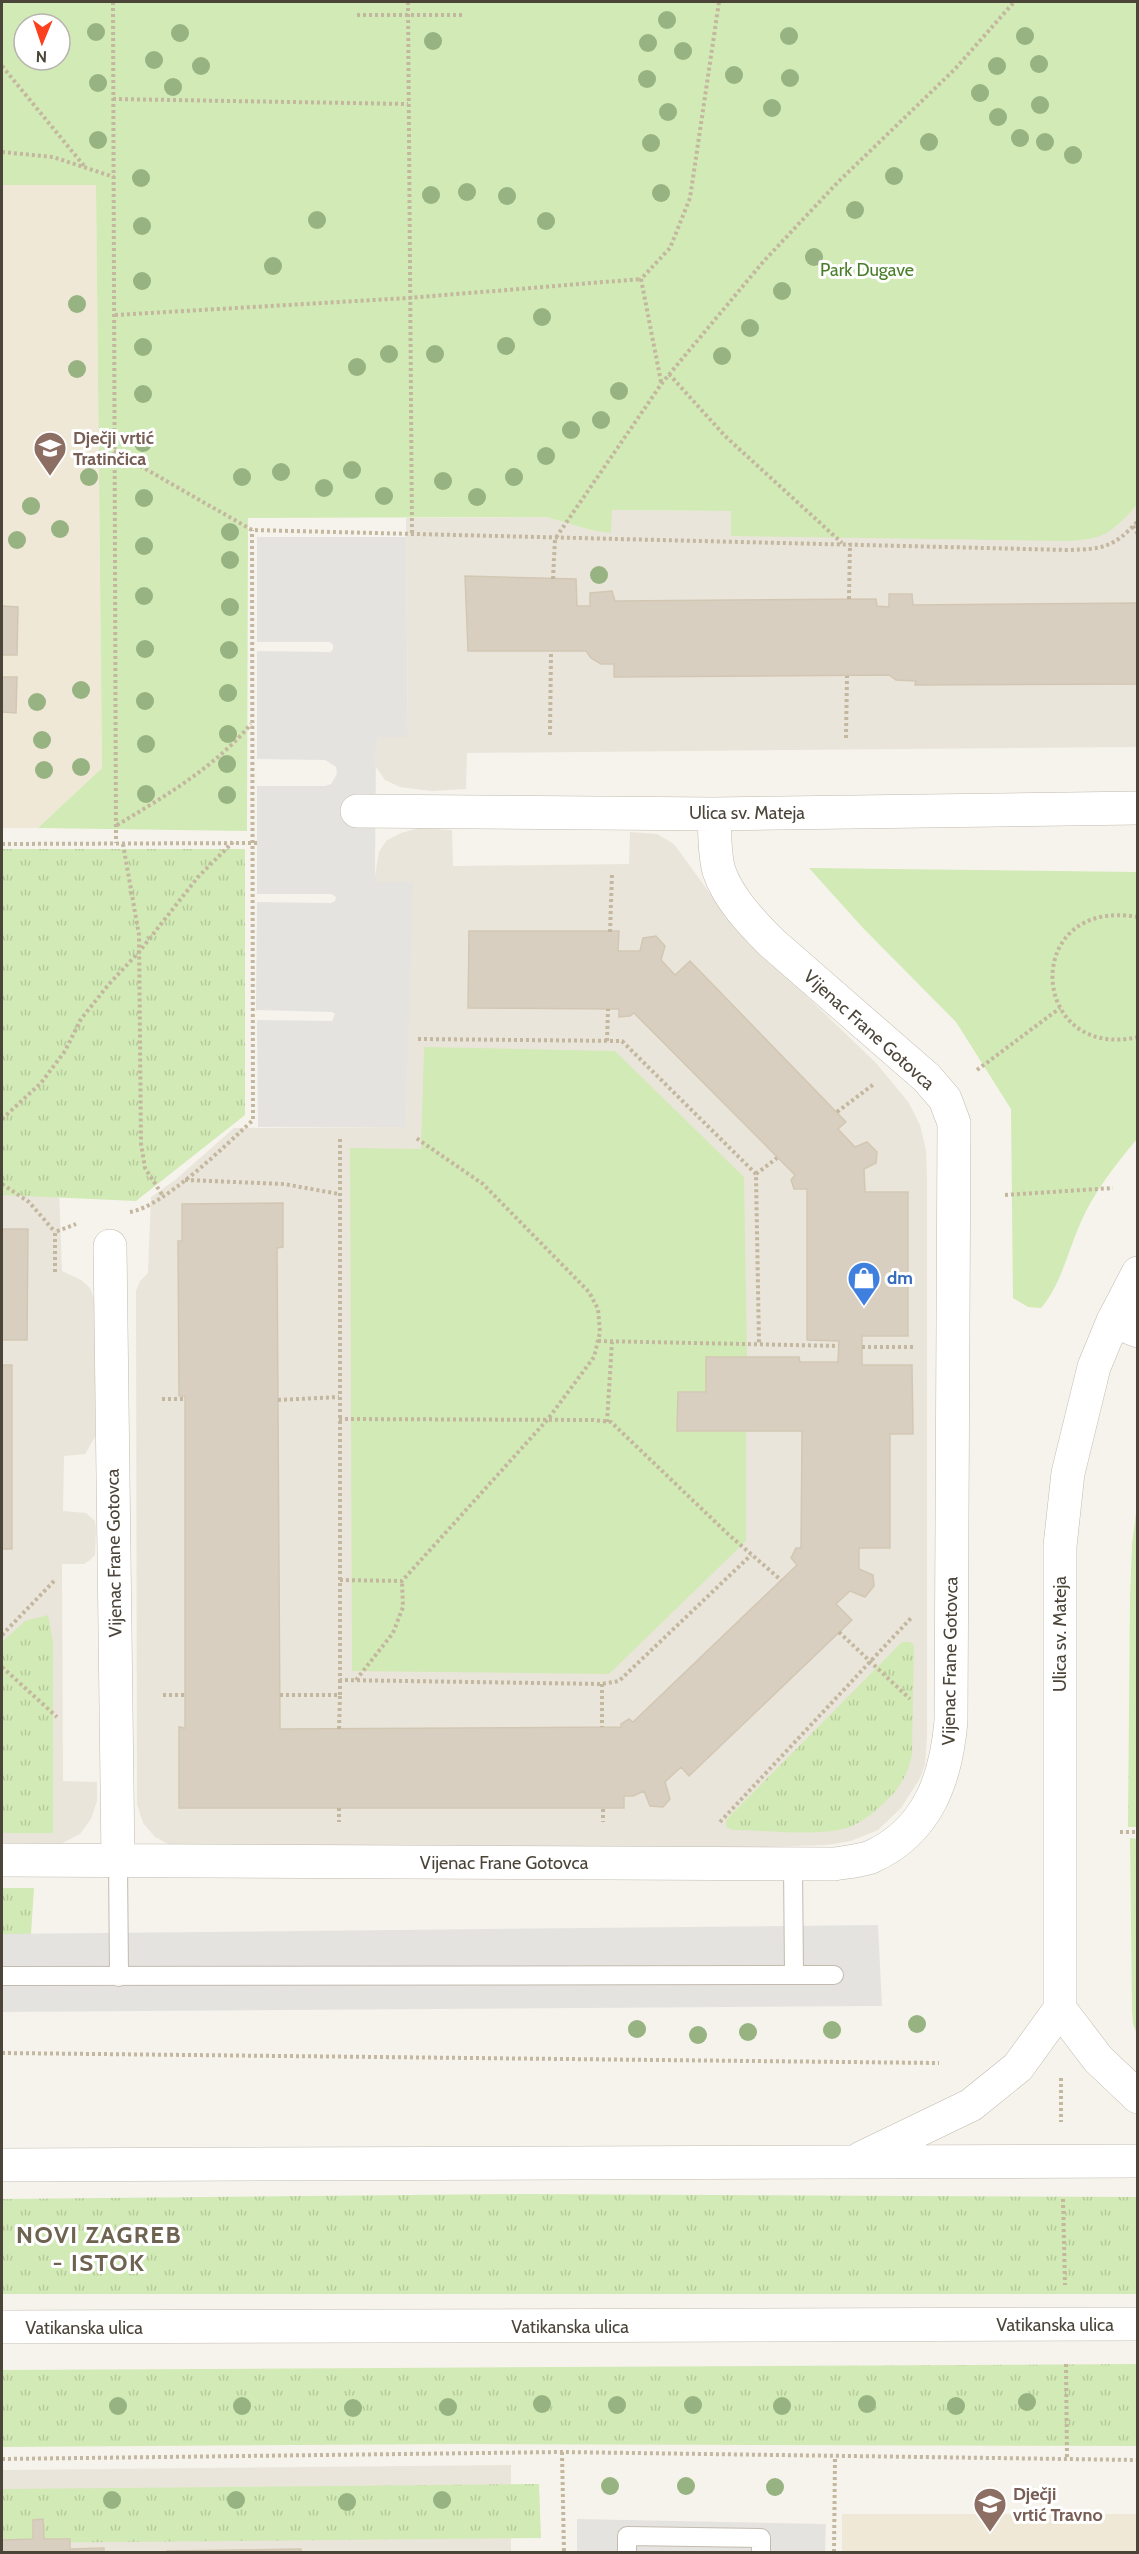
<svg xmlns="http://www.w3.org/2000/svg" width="1139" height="2554" font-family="Cabin,sans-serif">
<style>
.residential{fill:#eae5da}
.education{fill:#efe8d6}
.grass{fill:url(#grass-tufts)}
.park{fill:#d2eab5;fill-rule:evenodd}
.parking{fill:#e5e3e0}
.building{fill:#d8cfc1;stroke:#d3c7b4;stroke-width:1.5}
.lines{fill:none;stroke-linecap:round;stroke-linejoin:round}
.service-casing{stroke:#c2bbae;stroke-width:20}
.minor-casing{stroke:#c2bbae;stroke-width:34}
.tertiary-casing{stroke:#c2bbae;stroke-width:34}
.path{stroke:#c4b79f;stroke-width:4;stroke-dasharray:3 3;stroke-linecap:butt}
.service{stroke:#fff;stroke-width:18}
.minor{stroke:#fff;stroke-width:33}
.tertiary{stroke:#fff;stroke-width:33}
.tree{fill:#97b381}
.labels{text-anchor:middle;stroke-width:6;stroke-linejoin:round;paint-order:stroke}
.park-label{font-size:18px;fill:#4a7f2a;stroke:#fff}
.education-label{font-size:18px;font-weight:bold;fill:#785e54;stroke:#fff;text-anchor:start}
.street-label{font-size:18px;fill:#4b4439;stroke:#fff}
.shop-label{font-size:18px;font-weight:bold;fill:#366cbe;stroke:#fff;text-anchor:start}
.district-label{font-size:24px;font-weight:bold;letter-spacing:1.5px;fill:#6e6250;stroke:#fff}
</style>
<defs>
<pattern id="grass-tufts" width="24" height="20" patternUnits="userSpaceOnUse" patternTransform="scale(1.5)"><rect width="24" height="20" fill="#d2eab5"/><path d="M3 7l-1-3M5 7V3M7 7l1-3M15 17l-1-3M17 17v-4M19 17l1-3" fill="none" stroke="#b6ca9c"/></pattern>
</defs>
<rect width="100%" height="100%" fill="#f6f3ec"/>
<path class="residential" d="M1137,505v242l-670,6 -1,36 -35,2 -31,-4 -15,-7 -9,-13v-24l4,-6h28l-2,-219 140,-1 45,13 20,2v-22l121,1 -1,25 385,-9z
M419,828l33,2 1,36 176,-2 1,-32 27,2 17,10 58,80 144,139 33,40 11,22 6,25 1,27v560l-2,28 -6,15 -18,28 -23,22 -27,11 -24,4 -92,3 -565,-3 -15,-8 -12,-14 -6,-19 -1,-513 4,-10 8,-8 3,-76 24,-17 59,-52 172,-1 6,-245h-33l-4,-7 4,-23 7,-11 15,-8z
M2,1131h55l5,140 19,9 9,8 5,14v135l-10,17 -21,2 -1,55 23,2 9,8 1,9 -1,25 -5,5 -6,4h-22l1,217 34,1v19l-6,18 -11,15 -29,15 -49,-1z
M511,2465v87h-509v-82z"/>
<path class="education" d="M2,185h94l6,583 -64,60h-36z
M842,2514h295v38h-295z"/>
<path class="grass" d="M2,849h243v266l-109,86 -134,-6z
M1137,1505l1,322h-10l2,-229 2,-54z
M48,1615l5,27v191h-51v-191l23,-21z
M902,1642h8l4,3 -2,109c-3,19 -13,35 -26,47 -10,10 -21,19 -34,25 -29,12 -86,4 -119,4l-7,-3v-7z
M1130,1838l8,1 -1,195 -4,-10 -1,-13z
M2,1888h32l-3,46h-29z
M521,2194l616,3v97h-1135v-95z
M1137,2364v82l-676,-2 -459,3v-77z
M539,2484l2,54 -539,5v-54z"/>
<path class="park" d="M2,2h1135v503c-25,27 -31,34 -69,36l-337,-5v-25l-119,-1 -1,23 -20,-3 -45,-13 -298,1 -1,313 -209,-3 64,-60 -6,-583h-94zM24,24h36v36h-36z
M809,868l328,4v267c-21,25 -44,54 -57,85 -12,27 -19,61 -39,84l-13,-1 -15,-9 -2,-189 -55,-87 -93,-94z
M424,1047l191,4 129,126 3,180h-41v35h-28l-1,38 69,1v110l-137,133 -257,-3 -2,-523 71,1z"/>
<path class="parking" d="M257,537h149l2,200h-28l-4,6 -1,132 4,7h34l-7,245h-148l-1,-107 75,1 3,-7 -3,-2 -76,-2 1,-108 74,1 4,-2 1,-4 -5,-3h-74v-108h68l6,-2 6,-10 -1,-7 -11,-7 -68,-1v-108l73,1 3,-2v-5l-3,-3h-73z
M878,1925l4,81 -880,6v-78z
M577,2519l249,5 -1,28h-248z"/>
<path class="building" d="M465,576l111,3 1,27h13v-13l22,-2 3,10 261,-2 1,7 12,1v-13h23l1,11 225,-2v81l-223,1 1,-4 -20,-1 -7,-5 -275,2v-13h-13l-10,-6 -5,-7h-118z
M2,606l16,1 -1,48h-15z
M2,677h15l-1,36 -14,-1z
M469,931h150l-1,20h22l3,-13 13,-2 9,10 -4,14 14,15 15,-14 156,161 -8,7 17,18 12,-5 10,10 -1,11 -12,6 1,23h43v144h-46v29h50l1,69h-23v114h-31v21l14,6 1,11 -9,11 -15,-6 -14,13 16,16 -163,156 -8,-9 -16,15 5,17 -7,8 -13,-1 -6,-15 -11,5h-9v12h-445v-81l6,1v-332h-6l-1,-155h4v-37l101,-1v44l-6,1 3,481 341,-2v-3l8,-5 4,3 164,-157 -6,-7 5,-10h5l1,-117h-125l1,-39h28v-35h93l1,5h38l1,-21 -32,-1v-151h-13l-3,-9 4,-5 -161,-162 -4,3 -11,1v-8l-151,-1z
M2,1229h26l-1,111h-25z
M2,1365h10v184h-10z
M43,2519l1,20h26v10l34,-1v4h-102v-12l31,-1v-19z
M301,2549v3h-134v-1z"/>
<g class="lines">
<g class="service-casing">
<path id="service" d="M118,1860l1,117
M793,1865l1,110
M2,1976l832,-1
M627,2552v-16l134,2v14"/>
</g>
<g class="minor-casing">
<path id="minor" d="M357,811l357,3 424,-6
M110,1246l8,614
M1113,1321l25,10
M2,1860l832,4c12,-2 26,-3 37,-7 57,-26 75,-78 80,-136l3,-598 -9,-24 -18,-21 -155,-135c-20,-20 -44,-45 -53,-72 -5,-18 -4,-38 -5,-57"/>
</g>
<g class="tertiary-casing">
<path id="tertiary" d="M1060,2009v-463l8,-73 26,-106 19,-46 25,-48
M1060,2009l38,50 40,38
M861,2158l110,-53 47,-38 42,-58
M2,2165l1136,-4
M2,2327l1136,-3"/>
</g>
<path class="path" d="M113,2l3,841
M408,2l4,531
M357,15h105
M2,66l83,101
M113,99l295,5
M2,152l51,5 61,20
M115,315l293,-17 233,-19
M669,374l56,62 117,107
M661,382l-20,-103 29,-31 20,-50 29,-196
M114,451l138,79 815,20c36,-1 46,-2 71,-29
M1133,526l5,8
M553,579l2,-40 107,-156 101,-121 75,-80 117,-113 59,-67
M849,599l1,-56
M550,735l1,-84
M846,738l1,-62
M117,825c47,-28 98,-58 134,-101
M2,844l258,-1
M123,844l16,91 2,209 4,24 18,28
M1138,917c-118,-21 -110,145 0,120
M610,932l2,-58
M418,1039l204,2 134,133 3,171
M607,1041l1,-32
M977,1070l83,-62
M837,1112l37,-28
M2,1119l39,-36 24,-32 16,-32 28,-35 30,-32 59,-75 35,-35
M340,1139v541l262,4 17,-3 132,-126
M756,1174l21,-16
M185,1180l99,4 55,10
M2,1184l27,18 26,30
M1005,1195l108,-7
M130,1212c33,-5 97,-68 123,-92l-1,-590
M55,1272v-40l21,-8
M598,1341l240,5
M862,1347h51
M162,1399h23
M278,1400l61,-3
M339,1419l254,1 18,2 118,113 52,45
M607,1422l5,-80
M340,1580l62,1 146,-162 46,-62 6,-25 -2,-23 -9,-17 -106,-108 -67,-46
M839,1632l71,67
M2,1635l54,-56
M2,1667l55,50
M356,1680l37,-47 10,-26 -1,-26
M602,1684v43
M163,1695h22
M280,1695h60v-15
M339,1729l1,-34
M339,1808v14
M603,1809v13
M720,1822l192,-205
M1120,1832h18
M2,2053l937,10
M1061,2078v44
M1063,2199l2,86
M1066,2364l1,95
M562,2452l2,100
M2,2459l560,-7 576,8
M834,2552l1,-96"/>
<use href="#service" class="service"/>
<use href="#minor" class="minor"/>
<use href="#tertiary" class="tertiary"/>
</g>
<g class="tree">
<circle cx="667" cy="20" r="9"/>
<circle cx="96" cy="32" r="9"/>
<circle cx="180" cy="33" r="9"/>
<circle cx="789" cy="36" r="9"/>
<circle cx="1025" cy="36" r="9"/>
<circle cx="433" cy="41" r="9"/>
<circle cx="648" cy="43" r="9"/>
<circle cx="683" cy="51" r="9"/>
<circle cx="154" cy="60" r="9"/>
<circle cx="1039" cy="64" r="9"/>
<circle cx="201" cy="66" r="9"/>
<circle cx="997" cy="66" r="9"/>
<circle cx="734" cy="75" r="9"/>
<circle cx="790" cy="78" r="9"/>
<circle cx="647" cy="79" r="9"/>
<circle cx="98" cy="83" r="9"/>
<circle cx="173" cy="87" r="9"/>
<circle cx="980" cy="93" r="9"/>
<circle cx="1040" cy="105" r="9"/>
<circle cx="772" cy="108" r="9"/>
<circle cx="668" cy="112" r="9"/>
<circle cx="998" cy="117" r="9"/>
<circle cx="1020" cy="138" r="9"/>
<circle cx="98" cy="140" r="9"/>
<circle cx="929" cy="142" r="9"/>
<circle cx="1045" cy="142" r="9"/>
<circle cx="651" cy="143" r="9"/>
<circle cx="1073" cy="155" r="9"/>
<circle cx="894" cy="176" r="9"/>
<circle cx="141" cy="178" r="9"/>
<circle cx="467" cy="192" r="9"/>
<circle cx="661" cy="193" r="9"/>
<circle cx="431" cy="195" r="9"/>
<circle cx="507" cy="196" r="9"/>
<circle cx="855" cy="210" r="9"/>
<circle cx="317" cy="220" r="9"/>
<circle cx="546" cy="221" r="9"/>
<circle cx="142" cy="226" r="9"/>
<circle cx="814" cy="257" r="9"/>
<circle cx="273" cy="266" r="9"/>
<circle cx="142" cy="281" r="9"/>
<circle cx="782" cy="291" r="9"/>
<circle cx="77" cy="304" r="9"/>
<circle cx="542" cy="317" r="9"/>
<circle cx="750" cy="328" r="9"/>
<circle cx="506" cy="346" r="9"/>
<circle cx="143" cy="347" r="9"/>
<circle cx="389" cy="354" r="9"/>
<circle cx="435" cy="354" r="9"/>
<circle cx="722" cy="356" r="9"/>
<circle cx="357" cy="367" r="9"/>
<circle cx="77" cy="369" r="9"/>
<circle cx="619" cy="391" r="9"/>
<circle cx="143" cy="394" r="9"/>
<circle cx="601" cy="420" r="9"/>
<circle cx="571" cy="430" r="9"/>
<circle cx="143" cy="443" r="9"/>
<circle cx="546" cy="456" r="9"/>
<circle cx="352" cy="470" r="9"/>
<circle cx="281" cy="472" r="9"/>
<circle cx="89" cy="477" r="9"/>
<circle cx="242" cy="477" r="9"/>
<circle cx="514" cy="477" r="9"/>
<circle cx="443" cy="481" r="9"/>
<circle cx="324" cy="488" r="9"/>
<circle cx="384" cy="496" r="9"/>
<circle cx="477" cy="497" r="9"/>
<circle cx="144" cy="498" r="9"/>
<circle cx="31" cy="506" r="9"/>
<circle cx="60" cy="529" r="9"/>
<circle cx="230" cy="532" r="9"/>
<circle cx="17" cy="540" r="9"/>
<circle cx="144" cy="546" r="9"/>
<circle cx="230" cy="560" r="9"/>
<circle cx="599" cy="575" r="9"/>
<circle cx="144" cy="596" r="9"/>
<circle cx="230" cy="607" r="9"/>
<circle cx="145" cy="649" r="9"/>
<circle cx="229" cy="650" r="9"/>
<circle cx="81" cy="690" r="9"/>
<circle cx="228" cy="693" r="9"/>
<circle cx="145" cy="701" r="9"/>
<circle cx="37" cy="702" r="9"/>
<circle cx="228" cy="734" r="9"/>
<circle cx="42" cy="740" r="9"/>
<circle cx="146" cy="744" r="9"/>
<circle cx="227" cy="764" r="9"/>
<circle cx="81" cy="767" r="9"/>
<circle cx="44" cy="770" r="9"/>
<circle cx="146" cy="794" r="9"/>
<circle cx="227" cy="795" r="9"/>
<circle cx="917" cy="2024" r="9"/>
<circle cx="637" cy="2029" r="9"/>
<circle cx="832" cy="2030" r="9"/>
<circle cx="748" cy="2032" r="9"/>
<circle cx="698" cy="2035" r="9"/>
<circle cx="1027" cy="2402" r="9"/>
<circle cx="542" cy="2404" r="9"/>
<circle cx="867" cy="2404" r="9"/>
<circle cx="617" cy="2405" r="9"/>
<circle cx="693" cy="2405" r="9"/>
<circle cx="118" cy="2406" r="9"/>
<circle cx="242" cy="2406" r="9"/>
<circle cx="782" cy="2406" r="9"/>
<circle cx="956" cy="2406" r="9"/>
<circle cx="448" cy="2407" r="9"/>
<circle cx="353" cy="2408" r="9"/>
<circle cx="610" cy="2486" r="9"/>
<circle cx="686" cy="2486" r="9"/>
<circle cx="775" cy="2487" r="9"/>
<circle cx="112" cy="2500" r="9"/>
<circle cx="236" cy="2500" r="9"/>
<circle cx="442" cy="2500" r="9"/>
<circle cx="347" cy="2502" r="9"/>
</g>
<defs>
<g id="school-pin" transform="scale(1.725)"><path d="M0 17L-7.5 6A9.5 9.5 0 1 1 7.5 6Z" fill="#8d6e63" stroke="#fff"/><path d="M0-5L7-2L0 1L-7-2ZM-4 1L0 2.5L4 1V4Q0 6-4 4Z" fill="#fff"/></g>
<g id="shop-pin" transform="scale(1.725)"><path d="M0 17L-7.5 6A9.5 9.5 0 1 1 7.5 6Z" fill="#3f7fe0" stroke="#fff"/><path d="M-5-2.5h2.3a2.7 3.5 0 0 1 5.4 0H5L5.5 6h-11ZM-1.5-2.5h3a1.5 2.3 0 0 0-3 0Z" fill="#fff"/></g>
</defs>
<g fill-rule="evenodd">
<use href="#school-pin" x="50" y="448"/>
<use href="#shop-pin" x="864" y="1278"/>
<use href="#school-pin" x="990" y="2504"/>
</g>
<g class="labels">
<g class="park-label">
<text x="867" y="276">Park Dugave</text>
</g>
<g class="education-label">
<text x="73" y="444">Dječji vrtić<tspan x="73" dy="21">Tratinčica</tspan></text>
<text x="1013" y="2500">Dječji<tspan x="1013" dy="21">vrtić Travno</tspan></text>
</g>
<g class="street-label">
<text x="747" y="819">Ulica sv. Mateja</text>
<text transform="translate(869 1030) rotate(42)" y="6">Vijenac Frane Gotovca</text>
<text transform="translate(114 1553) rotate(-91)" y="6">Vijenac Frane Gotovca</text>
<text transform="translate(1060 1634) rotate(-90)" y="6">Ulica sv. Mateja</text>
<text transform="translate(950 1661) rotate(-89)" y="6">Vijenac Frane Gotovca</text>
<text x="504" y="1869">Vijenac Frane Gotovca</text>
<text x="1055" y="2331">Vatikanska ulica</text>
<text x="570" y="2333">Vatikanska ulica</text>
<text x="84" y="2334">Vatikanska ulica</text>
</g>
<g class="shop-label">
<text x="887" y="1284">dm</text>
</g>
<g class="district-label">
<text x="99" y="2243">NOVI ZAGREB<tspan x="99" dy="28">- ISTOK</tspan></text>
</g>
</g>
<rect width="1139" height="2554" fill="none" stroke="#4b4439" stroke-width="6"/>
<g transform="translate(42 42) rotate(182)"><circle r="28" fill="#ffffff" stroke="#b7b4b0" stroke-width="1.5"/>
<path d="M0-4.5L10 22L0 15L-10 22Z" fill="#fc3f1d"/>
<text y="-9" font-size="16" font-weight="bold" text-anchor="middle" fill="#4b4439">N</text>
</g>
</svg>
